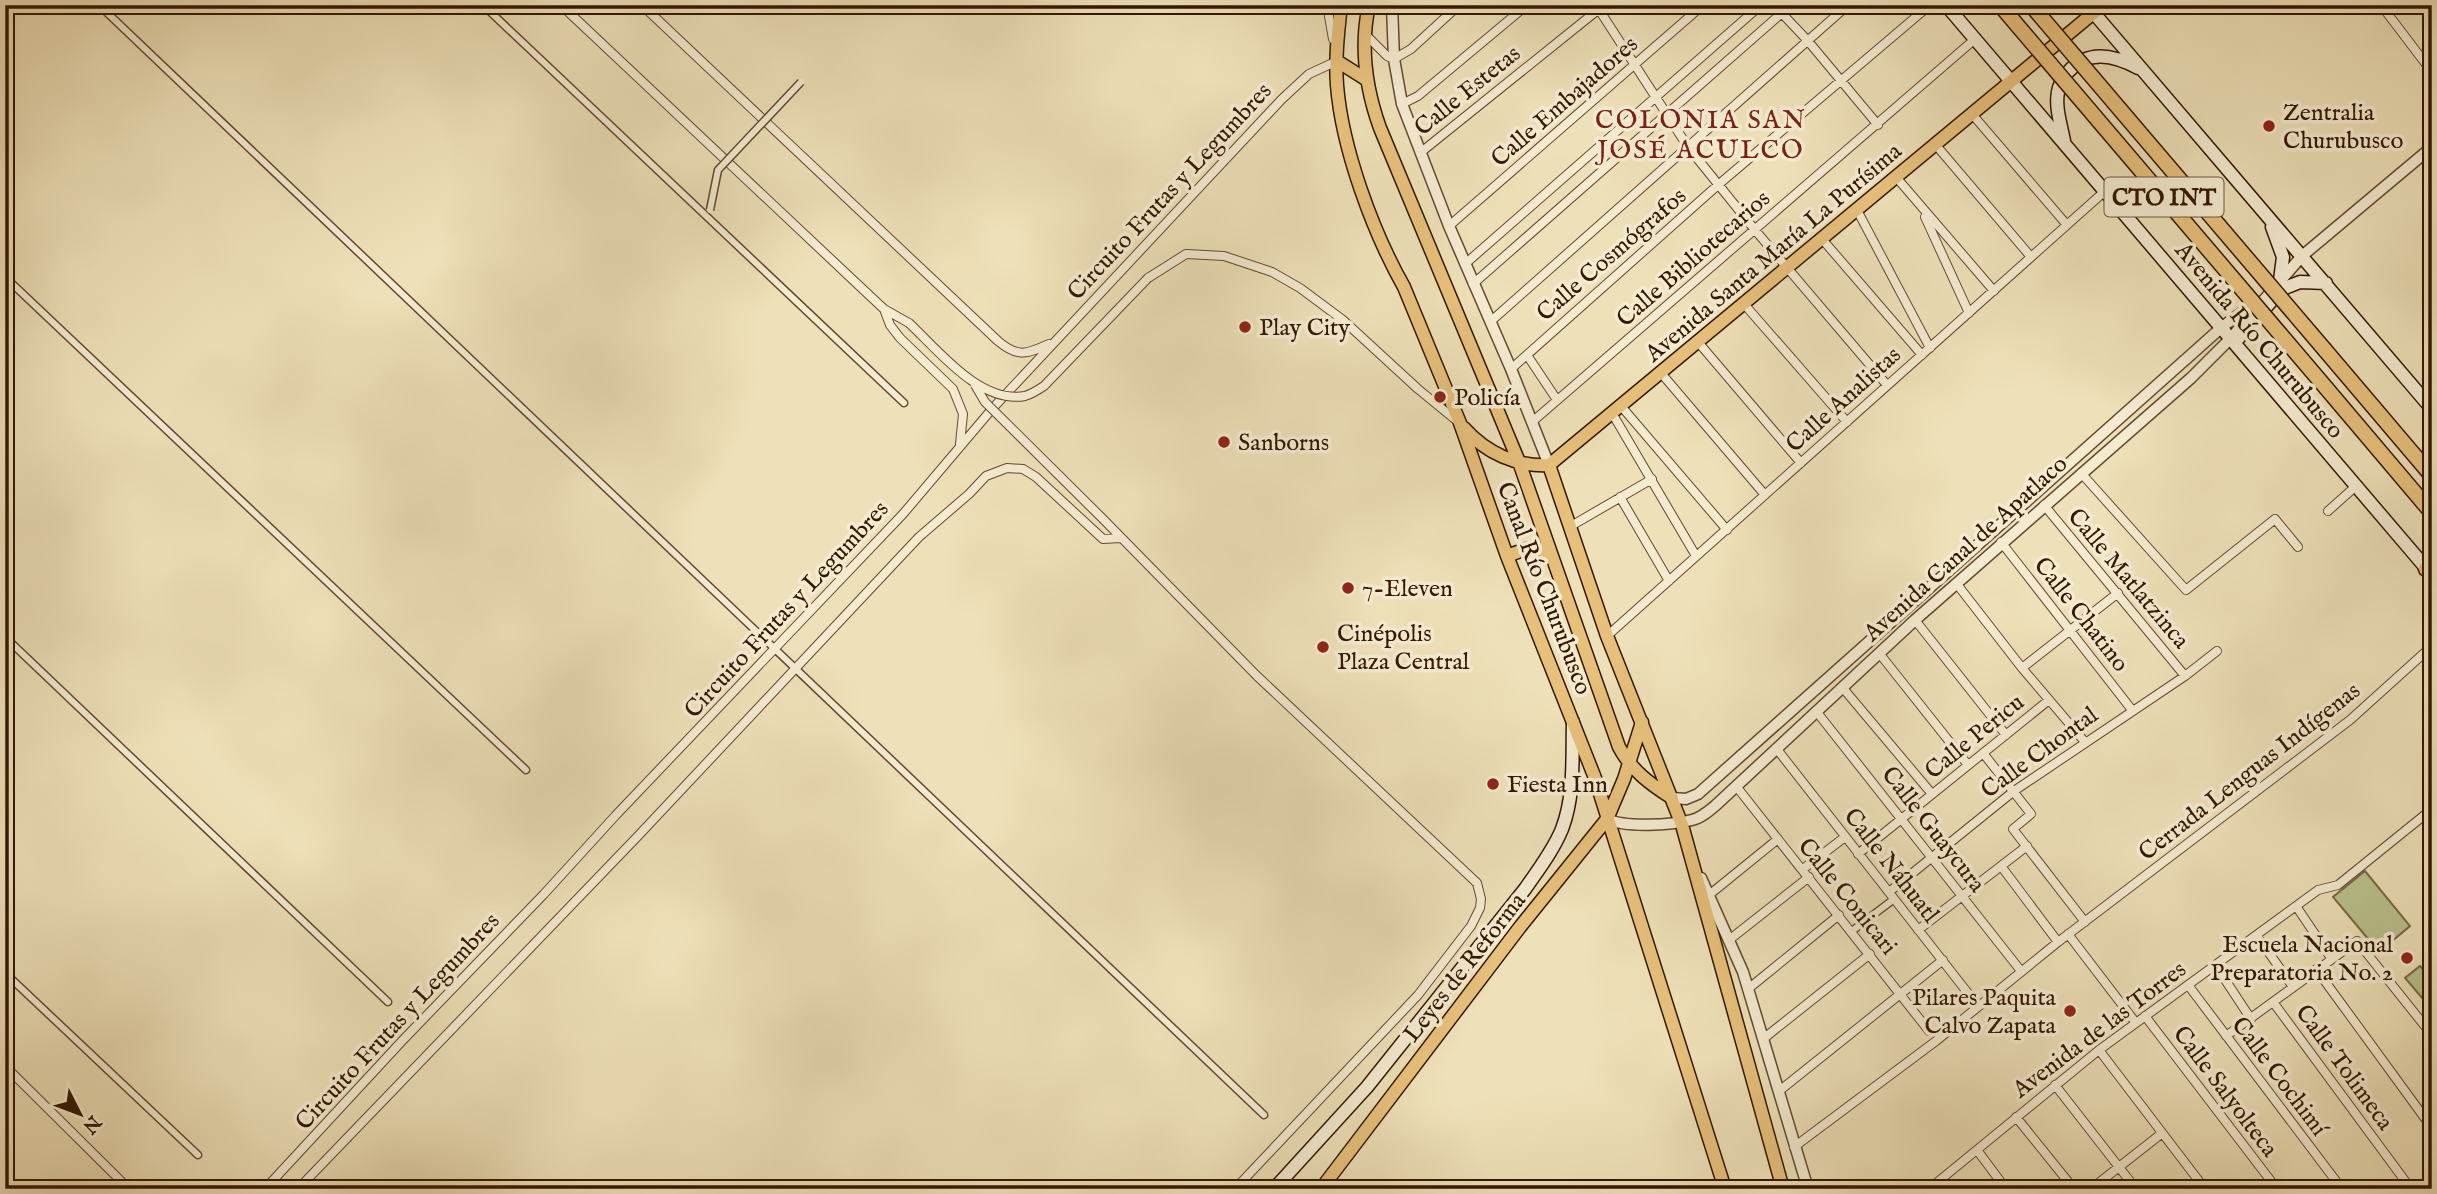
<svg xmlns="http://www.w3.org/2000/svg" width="2437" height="1194" font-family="'IM FELL English',serif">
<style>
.garden{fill:#bac28e;stroke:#766c47;stroke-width:2}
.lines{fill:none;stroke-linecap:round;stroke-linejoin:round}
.pedestrian-casing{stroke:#62492e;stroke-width:9}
.minor-casing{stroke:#62492e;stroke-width:10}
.tertiary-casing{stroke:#62492e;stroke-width:13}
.secondary-casing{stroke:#331700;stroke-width:15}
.primary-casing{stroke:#331700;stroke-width:15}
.motorway-casing{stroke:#331700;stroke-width:17}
.pedestrian{stroke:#f4ebd1;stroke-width:6}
.minor{stroke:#f4ebd1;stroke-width:8}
.tertiary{stroke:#f4ebd1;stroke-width:10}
.secondary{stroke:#f4ebd1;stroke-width:12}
.primary{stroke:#e7c07c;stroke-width:12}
.motorway{stroke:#e7c07c;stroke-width:14}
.pedestrian-bridge-casing{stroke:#62492e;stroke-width:9;stroke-linecap:butt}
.minor-bridge-casing{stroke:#62492e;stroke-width:10;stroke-linecap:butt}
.motorway-bridge-casing{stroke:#331700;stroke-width:17;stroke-linecap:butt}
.pedestrian-bridge{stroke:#f4ebd1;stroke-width:6}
.minor-bridge{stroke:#f4ebd1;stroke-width:8}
.motorway-bridge{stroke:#e7c07c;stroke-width:14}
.poi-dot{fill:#8f2418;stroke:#f4ebd1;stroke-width:2.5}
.labels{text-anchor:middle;stroke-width:7;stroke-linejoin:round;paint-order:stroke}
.shield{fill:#f4ebd1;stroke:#6d573f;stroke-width:2}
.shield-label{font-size:23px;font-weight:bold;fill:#331700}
.street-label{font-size:24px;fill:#331700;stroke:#f4ebd1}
.poi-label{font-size:24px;fill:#331700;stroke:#f4ebd1;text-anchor:start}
.neighbourhood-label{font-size:26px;letter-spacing:2px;fill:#7a1f14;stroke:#f4ebd1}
</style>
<rect width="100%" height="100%" fill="#eee0b8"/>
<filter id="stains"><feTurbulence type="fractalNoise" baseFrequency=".00286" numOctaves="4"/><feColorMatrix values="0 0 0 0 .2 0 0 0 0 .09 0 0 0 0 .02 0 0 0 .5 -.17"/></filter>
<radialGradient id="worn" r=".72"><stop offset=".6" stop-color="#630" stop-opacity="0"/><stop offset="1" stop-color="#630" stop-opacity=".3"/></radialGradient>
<path class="garden" d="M2365,871l45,55 -31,26 -46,-55z
M2420,966l12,14v23l-3,3 -24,-28z"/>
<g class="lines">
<g class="pedestrian-casing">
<path id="pedestrian" d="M99,5l1165,1110
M483,5l421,398
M5,277l521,493
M5,637l383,365
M1852,931l42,-32
M5,973l193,182"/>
</g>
<g class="minor-casing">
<path id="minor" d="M561,5l308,290 15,14 25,14
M642,5l356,336c20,17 29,13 51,3
M1327,5l6,34
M1596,5l92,142 67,83 132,155
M1774,5l34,36 70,84
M2381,5l51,67
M1366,35l21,21 7,3 17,-10 48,-44
M1402,104l16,-8 109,-91
M1972,114l95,111
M1935,144l96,113
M1420,153l184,-148
M1896,177l98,114
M1857,210l73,138
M1925,217l44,96
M1449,226l254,-221
M1822,239l100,116
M1465,264l296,-259
M1148,278l38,-24 38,2 48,16 28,16 43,32 75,69 39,32
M1473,284l318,-279
M1744,304l103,118
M884,309l6,16 10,13 53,51 10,25 -3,30
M1490,322l358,-317
M1698,342l103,121
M1527,355l30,45
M1511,369l207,-184 212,-180
M1661,373l104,122
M1621,406l106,124
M1612,413l84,143
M1532,422l443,-383
M2081,473l105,117 89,-71 23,28
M1620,497l49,84
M2044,505l141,171
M2328,511l28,-25
M1104,520l153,156 220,207 4,16 -1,9 -9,18 -53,69 -183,194
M1571,526l81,-47
M2001,542l131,168
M1956,583l66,85 63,74
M1915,620l91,115
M1607,636l498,-445
M1879,653l89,112
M2022,668l96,-75
M1842,687l90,107
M1816,711l205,260
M1776,748l202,258
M1983,753l48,61 -18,15 72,93
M1736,786l193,245
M1858,854l191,-154
M2001,866l57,76
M1803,869l42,-32
M1889,892l125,-101 171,-115 32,-25
M1709,895l69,-56
M2296,906l35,52
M1918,930l109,-84
M2068,934l68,89
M2257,936l36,51
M1729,940l80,-63
M2216,966l35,53
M2316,969l116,159
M2188,985l154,204
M1748,989l91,-74
M2273,1002l138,187
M2145,1016l132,173
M2226,1036l131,-95 75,94
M1763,1039l107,-85
M2099,1050l106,139
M5,1066l124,123
M2055,1085l81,104
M1779,1091l164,-131
M2016,1117l58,72
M1794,1147l142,-106 122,-99 292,-222 82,-74
M1977,1150l29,39
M265,1189l137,-148 142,-147 72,-79 287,-301 89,-105 290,-310 27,-25 28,-13v-2
M298,1189l339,-352 282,-300 50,-43 17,-18 21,-8 16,1 13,8 67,62 18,-1
M1929,1189l170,-139 219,-160 20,-5 94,-76
M2091,1189l70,-55"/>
</g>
<g class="tertiary-casing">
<path id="tertiary" d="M1392,5l2,54 8,45 47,122 62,143 38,96
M1672,798l14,1 12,-5 524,-467 33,-24
M1607,819c19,9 64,6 85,1 9,-2 17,-9 24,-15l199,-185 276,-242 40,-40 71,-82 130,-109
M1701,878l42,94 65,217"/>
</g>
<g class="secondary-casing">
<path id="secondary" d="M1946,5l486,570
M2087,5l345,404
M2064,141c-3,-16 -9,-34 -6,-49 1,-8 5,-14 10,-20 20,-23 46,-17 70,-4
M2272,227l11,30 -3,23
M2235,342l47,-53 18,-7 26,1
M1274,1189l93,-102 158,-198c13,-19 28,-38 37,-60 13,-34 10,-72 11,-107"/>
</g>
<g class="primary-casing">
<path id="primary" d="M1341,5c-3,27 -6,53 -4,80 5,64 36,147 67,202l56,136 47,133 88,222 130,411
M1369,5c-9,41 -3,84 11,123l139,334 100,285c12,23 31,37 53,51
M1337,61l30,19
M1464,428c22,25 53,39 85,37l554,-460
M1549,465l58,171 75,189 101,364
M1507,556c20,-7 29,-15 46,3
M1321,1189l199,-262 87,-108 17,-40 18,-57"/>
</g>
<g class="motorway-casing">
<path id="motorway" d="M2325,350l107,126
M2327,389l105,124
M2426,569l6,4"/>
</g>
<use href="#pedestrian" class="pedestrian"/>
<use href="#minor" class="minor"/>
<use href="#tertiary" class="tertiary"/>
<use href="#secondary" class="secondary"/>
<use href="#primary" class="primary"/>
<use href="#motorway" class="motorway"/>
<g class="pedestrian-bridge-casing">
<path id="pedestrian-bridge" d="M710,210l8,-40 83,-88"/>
</g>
<g class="minor-bridge-casing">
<path id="minor-bridge" d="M909,323c30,28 71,81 116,73 7,-2 13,-6 19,-10l104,-108
M975,385l10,17 119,118"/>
</g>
<g class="motorway-bridge-casing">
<path id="motorway-bridge" d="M2000,5l327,384
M2031,5l294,345"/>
</g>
<use href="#pedestrian-bridge" class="pedestrian-bridge"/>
<use href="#minor-bridge" class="minor-bridge"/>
<use href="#motorway-bridge" class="motorway-bridge"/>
</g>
<g class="poi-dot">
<circle cx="2269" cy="126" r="7"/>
<circle cx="1245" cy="327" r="7"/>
<circle cx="1440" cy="397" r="7"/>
<circle cx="1224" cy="442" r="7"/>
<circle cx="1348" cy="588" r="7"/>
<circle cx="1323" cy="647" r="7"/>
<circle cx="1493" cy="784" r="7"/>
<circle cx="2407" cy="958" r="7"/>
<circle cx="2070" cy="1011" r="7"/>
</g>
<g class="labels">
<rect class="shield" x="2104.5" y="177.5" width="119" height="39" rx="5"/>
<g class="shield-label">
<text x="2164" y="205">CTO INT</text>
</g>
<g class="street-label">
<text transform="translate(1467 90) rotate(-39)" y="8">Calle Estetas</text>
<text transform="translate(1564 101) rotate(-41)" y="8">Calle Embajadores</text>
<text transform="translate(1169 191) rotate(-47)" y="8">Circuito Frutas y Legumbres</text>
<text transform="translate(1773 252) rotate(-40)" y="8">Avenida Santa María La Purísima</text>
<text transform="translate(1611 254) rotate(-41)" y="8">Calle Cosmógrafos</text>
<text transform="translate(1693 258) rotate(-41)" y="8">Calle Bibliotecarios</text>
<text transform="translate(2260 340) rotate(50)" y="8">Avenida Río Churubusco</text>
<text transform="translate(1843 399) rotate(-42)" y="8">Calle Analistas</text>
<text transform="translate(1965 548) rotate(-42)" y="8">Avenida Canal de Apatlaco</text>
<text transform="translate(2129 578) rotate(50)" y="8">Calle Matlatzinca</text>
<text transform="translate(1545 588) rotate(69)" y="8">Canal Río Churubusco</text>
<text transform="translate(786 609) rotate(-47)" y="8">Circuito Frutas y Legumbres</text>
<text transform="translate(2082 614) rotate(52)" y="8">Calle Chatino</text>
<text transform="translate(1974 736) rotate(-39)" y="8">Calle Pericu</text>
<text transform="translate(2039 752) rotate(-36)" y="8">Calle Chontal</text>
<text transform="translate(2249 771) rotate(-38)" y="8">Cerrada Lenguas Indígenas</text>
<text transform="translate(1934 829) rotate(52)" y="8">Calle Guaycura</text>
<text transform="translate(1892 865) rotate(52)" y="8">Calle Náhuatl</text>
<text transform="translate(1848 896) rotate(51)" y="8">Calle Conicari</text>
<text transform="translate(1464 967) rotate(-52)" y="8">Leyes de Reforma</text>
<text transform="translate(397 1021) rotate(-47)" y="8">Circuito Frutas y Legumbres</text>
<text transform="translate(2099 1029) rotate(-37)" y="8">Avenida de las Torres</text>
<text transform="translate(2345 1067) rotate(54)" y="8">Calle Tolimeca</text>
<text transform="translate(2280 1076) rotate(53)" y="8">Calle Cochimí</text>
<text transform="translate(2226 1091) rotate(53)" y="8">Calle Salyolteca</text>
</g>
<g class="poi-label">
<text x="2283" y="120">Zentralia<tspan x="2283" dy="28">Churubusco</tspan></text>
<text x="1259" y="335">Play City</text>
<text x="1454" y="405">Policía</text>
<text x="1238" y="450">Sanborns</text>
<text x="1362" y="596">7-Eleven</text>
<text x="1337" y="641">Cinépolis<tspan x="1337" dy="28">Plaza Central</tspan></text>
<text x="1507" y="792">Fiesta Inn</text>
<text x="2393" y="952" text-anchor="end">Escuela Nacional<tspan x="2393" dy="28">Preparatoria No. 2</tspan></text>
<text x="2056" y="1005" text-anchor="end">Pilares Paquita<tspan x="2056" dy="28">Calvo Zapata</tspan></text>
</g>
<g class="neighbourhood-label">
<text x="1701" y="128">COLONIA SAN<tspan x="1701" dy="30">JOSÉ ACULCO</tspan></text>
</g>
</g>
<rect width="2437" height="1194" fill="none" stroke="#eee0b8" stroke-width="28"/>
<rect x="7" y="7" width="2423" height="1180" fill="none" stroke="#331700" stroke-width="3.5"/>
<rect x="14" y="14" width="2409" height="1166" fill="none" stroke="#331700" stroke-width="2"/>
<g transform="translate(80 1114) rotate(132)" stroke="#f4ebd1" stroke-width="5" paint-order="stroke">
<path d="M0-5L12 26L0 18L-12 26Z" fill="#331700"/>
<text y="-10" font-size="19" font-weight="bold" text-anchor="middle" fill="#331700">N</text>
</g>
<rect width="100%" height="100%" filter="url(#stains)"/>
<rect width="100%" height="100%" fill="url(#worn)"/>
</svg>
